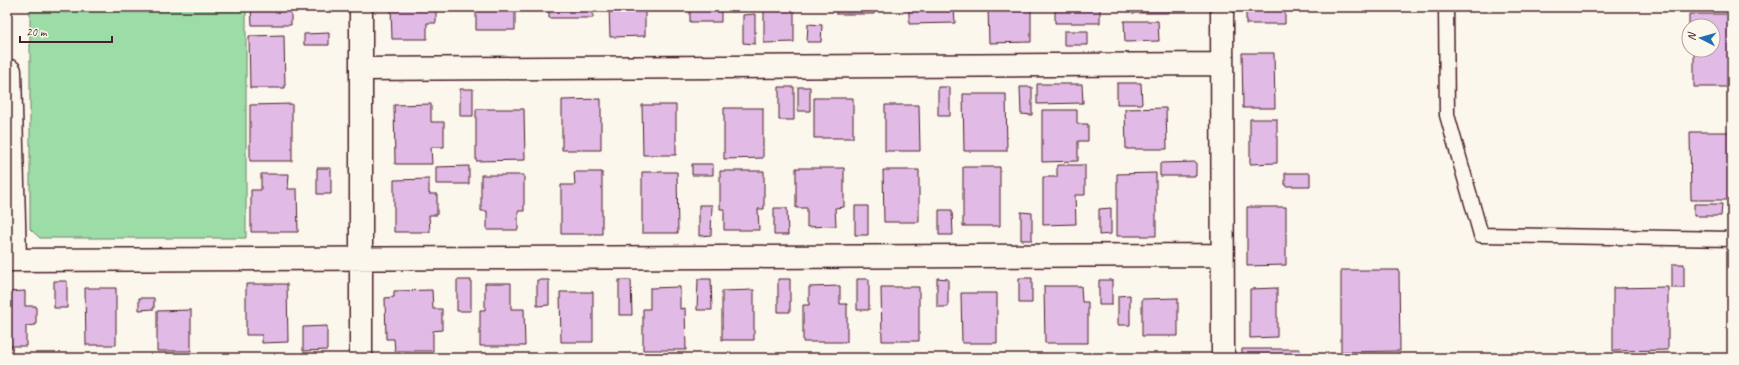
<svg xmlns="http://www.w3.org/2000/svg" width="1739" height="365" font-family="Caveat,sans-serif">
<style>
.green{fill:#9cdda7;stroke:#737e69}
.building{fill:#e1bbe5;stroke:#4a1f2b}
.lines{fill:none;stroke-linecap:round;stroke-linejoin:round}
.service-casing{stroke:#4a1f2b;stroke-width:17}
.minor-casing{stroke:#4a1f2b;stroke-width:25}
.service{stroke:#fbf7ec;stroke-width:14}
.minor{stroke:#fbf7ec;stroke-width:22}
</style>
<rect width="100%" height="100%" fill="#fbf7ec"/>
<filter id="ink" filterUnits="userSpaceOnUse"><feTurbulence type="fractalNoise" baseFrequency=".025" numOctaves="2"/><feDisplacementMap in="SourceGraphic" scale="8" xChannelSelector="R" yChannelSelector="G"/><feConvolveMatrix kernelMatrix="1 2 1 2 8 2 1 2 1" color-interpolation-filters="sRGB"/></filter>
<g filter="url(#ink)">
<path class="green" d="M30,7h216v231h-206l-10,-9z"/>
<path class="building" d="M251,7h40v18h-39z
M391,7h45v16h-9v16h-35z
M476,7h39v23h-39z
M549,7h44v11h-44z
M609,7h36v29l-35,1z
M690,7h31v15h-31z
M764,7h30v35l-30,1z
M836,7h38v7h-38z
M909,7h45l1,16 -46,1z
M1031,7v35l-42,1 -1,-35z
M1055,7h45v16h-45z
M1132,7h37v6h-37z
M1246,7h39v17h-39z
M755,14v30l-12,-1v-28z
M1689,14h43v73h-38v-37h19v-24h-24z
M1124,21h34l1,20 -34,1z
M808,24l14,1 -1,17h-14z
M1064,31h24v14h-24z
M329,33v12h-25v-11z
M284,35l1,53h-35l-1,-52z
M1242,53h32l1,55h-32z
M1117,83h24l1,21h-25z
M1037,84h45l1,19 -46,1z
M779,87h15v33h-15z
M798,87h12v24h-12z
M938,87h12v29h-12z
M1020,87h12v28l-11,-1z
M460,89h13v27h-13z
M963,94h43l1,57h-43z
M814,98h39v40h-39z
M601,99v51h-39v-50z
M292,104v57h-42v-56z
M431,104v18h13v25h-13l1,17h-37l-1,-59z
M642,105h34v50h-33z
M885,105h34l1,46h-35z
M724,108h39v50l-39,1z
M1166,108l1,41h-41l-1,-40z
M476,109h48l1,51 -49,1z
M1042,110h35v14h11v17h-10v20l-36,1z
M1250,119h27v44l-27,1z
M1690,132h42v68h-41z
M1196,162v14h-36v-13z
M692,164h21v11h-21z
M1057,165h28v30h-10l1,29 -33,1v-48h14z
M469,166v18h-33v-17z
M963,167h37v59h-37z
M317,168h14v26h-14z
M796,168h48v39l-9,1 1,18 -29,1v-19h-11z
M883,170h36v52h-35z
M720,171h44v38h-6l1,21h-35v-21h-4z
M574,172h28v62h-41v-49h14z
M642,172h35l1,61h-36z
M1156,173v63h-39v-62z
M1285,173h25v13h-25z
M261,174h28l-1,15h9l1,43h-47v-42h10z
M481,175h43v36h-6v19h-31v-19h-6z
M429,179v15h8v21h-8l1,17h-36v-52z
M1694,204h28l-1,12h-27z
M699,205h13l-1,30 -12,1z
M855,206h13v29h-13z
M1247,207h39v58l-39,1z
M774,208h13l1,27h-14z
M1111,208v26l-12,1v-26z
M939,210h13l1,25h-14z
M1021,212l11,1v27h-11z
M1672,264h12v24h-12z
M1341,270h58l1,81 -59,1z
M937,278l11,1v28h-11z
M1019,278h13v25h-13z
M698,279h13l1,31h-15z
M778,279h12v33h-12z
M857,279h12v31h-12z
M457,280h14v31h-14z
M537,280h12v25l-12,1z
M619,280h12l1,35h-13z
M1099,280h13v25h-13z
M54,281h13v27h-13z
M485,283h26v26h13l1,37h-45v-36h5z
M246,284h41l1,58 -26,1v-8h-16z
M840,286v18h7v38h-44v-37h6v-18z
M1044,286h37l1,16h6v41h-43z
M680,287v22l5,-1 1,42h-43v-41h7v-21z
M881,287h38v54h-37z
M1668,287v63l-55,1v-63z
M85,288h31v57h-30z
M1277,288v49l-27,1v-49z
M432,290l1,19h9v21l-9,1v20h-38l-1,-12h-8l-1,-41 9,-1v-6z
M754,290v50h-32v-49z
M25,291v15h11v19l-10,1v20h-19v-54z
M560,292h33v50h-32z
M961,293h36v50h-35z
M1130,295v30h-12v-29z
M139,298h15v11l-15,1z
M1178,298v38h-36v-37z
M191,310v41h-34v-40z
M327,326v24l-24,1v-24z
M1242,349h58l-1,9h-57z"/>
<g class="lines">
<g class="service-casing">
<path id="service" d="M1446,7l1,108 34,120 251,4"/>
</g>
<g class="minor-casing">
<path id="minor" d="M361,7v351
M1222,7l1,351
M361,69l861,-5
M7,71h3l5,189
M7,260l1215,-5"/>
</g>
<use href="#service" class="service"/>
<use href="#minor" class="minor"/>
</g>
</g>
<rect width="1739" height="365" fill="none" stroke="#fbf7ec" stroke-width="24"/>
<rect x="12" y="12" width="1715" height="341" fill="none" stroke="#4a1f2b" stroke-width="1.5" filter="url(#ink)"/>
<g transform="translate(1701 38) rotate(276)"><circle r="19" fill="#fbf7ec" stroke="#b4a19f"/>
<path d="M0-3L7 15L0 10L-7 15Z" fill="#1f6fb2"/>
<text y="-6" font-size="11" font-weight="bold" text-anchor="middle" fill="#4a1f2b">N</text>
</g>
<path d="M20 36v6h92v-6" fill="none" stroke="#4a1f2b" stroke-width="2"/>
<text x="26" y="36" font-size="12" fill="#4a1f2b" stroke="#fbf7ec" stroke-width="3" paint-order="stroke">20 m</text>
</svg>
